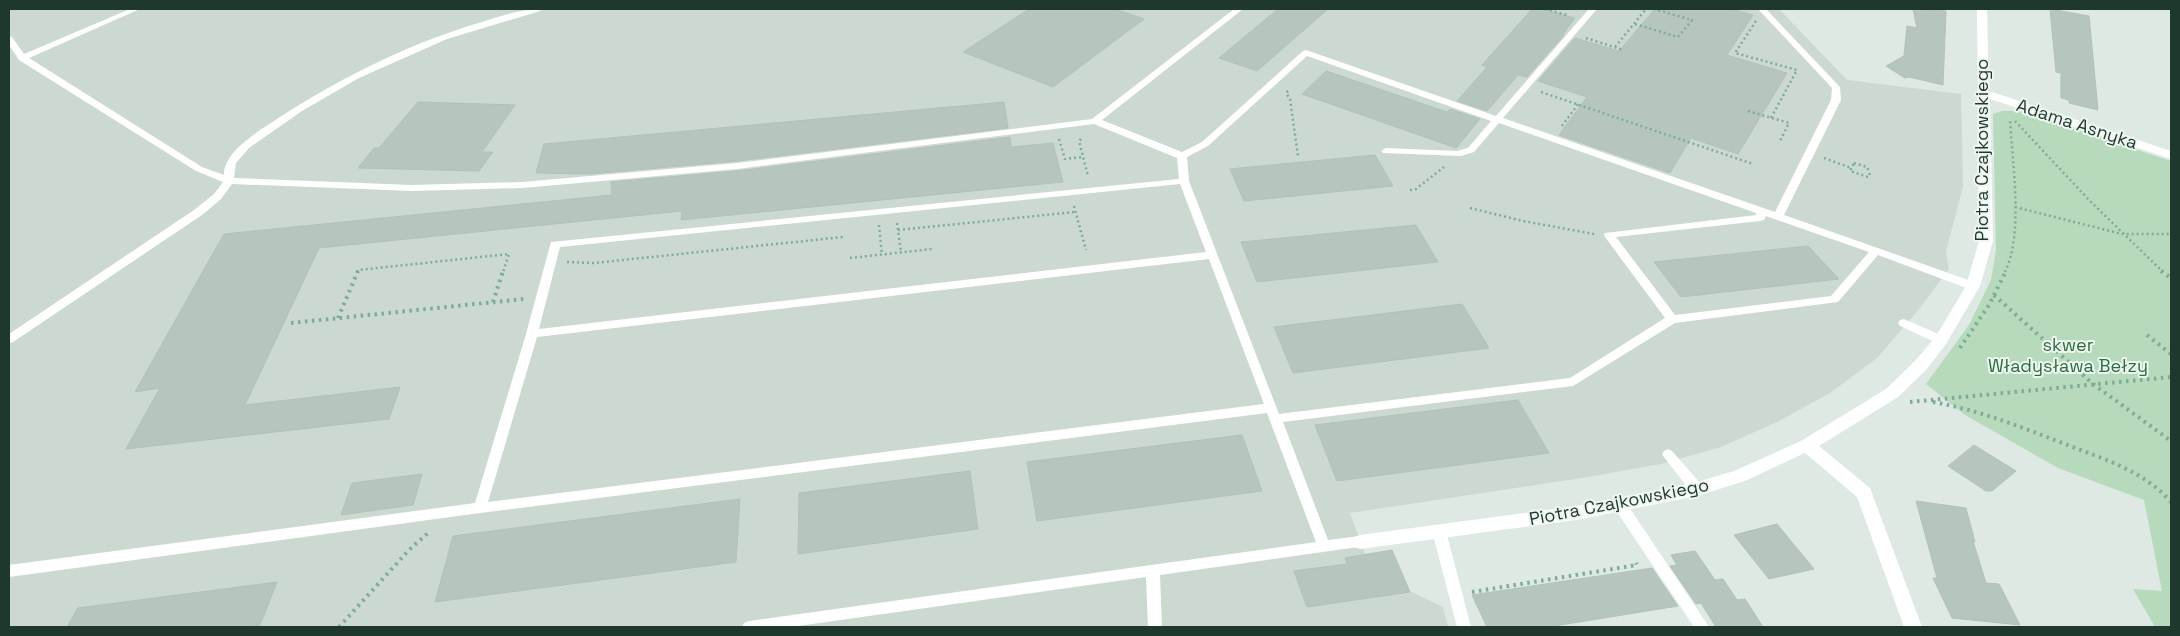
<svg xmlns="http://www.w3.org/2000/svg" width="2180" height="636" font-family="'Space Grotesk',sans-serif">
<style>
.built{fill:#ccd9d1}
.green{fill:#b6dabb}
.building{fill:#b6c6be;stroke:#b0c2b8}
.lines{fill:none;stroke-linecap:round;stroke-linejoin:round}
.path-far1{stroke:#7eac98;stroke-width:2.5;stroke-dasharray:2 3;stroke-linecap:butt}
.path{stroke:#7eac98;stroke-width:4;stroke-dasharray:2.5 4.5;stroke-linecap:butt}
.lane{fill:#fff;fill-rule:evenodd}
.street{fill:#fff;fill-rule:evenodd}
.labels{text-anchor:middle;stroke-width:4;stroke-linejoin:round;paint-order:stroke}
.street-label{font-size:18px;fill:#1f382e;stroke:#edf6f0}
.park-label{font-size:18px;fill:#2a6e3c;stroke:#edf6f0}
</style>
<rect width="100%" height="100%" fill="#dde9e2"/>
<path class="built" d="M9,9h1770l68,71 114,14 2,93 -17,64 3,18 -33,44 -39,45 -47,35 -53,29 -56,25 -60,17 -79,14 -232,35 15,41 27,-4 18,41 33,16 5,20h-1439z"/>
<path class="green" d="M2002,111h14l16,4 139,46v466h-16l-22,-38 29,2 -18,-91 -86,-32 -93,-53 -39,-31 43,-59 22,-45 5,-30 -3,-134v-2z"/>
<path class="building" d="M1029,9h86l29,10 -91,68 -90,-35z
M1278,9h50l-71,62 -38,-13z
M1532,9h10l33,9 -12,16 1,1 -37,42 -9,-2 -31,36 -30,-10 30,-34 -5,-2z
M1655,9h76l22,6 -26,40 60,18 -49,81 -47,-16 -21,35 -111,-38 28,-38 -49,-16 37,-43 44,13z
M1913,9l33,2 -3,74 -34,-8 -4,1 -19,-12 18,-10 3,-30 10,2z
M2050,9l39,7 9,94 -29,-7v-3l-8,-2v-25l-5,-1z
M1326,71l121,41 3,-3 30,10 -24,29 -154,-54z
M418,102l97,3 -33,47h11l-14,19 -121,-3 16,-20h5z
M1004,102l4,26 -271,33 -148,13 -53,-1 8,-29z
M1010,137l1,10 42,-4 10,39 -382,38 1,-9 -363,37 -74,157 155,-18 -11,32 -263,30 34,-61 -25,4 89,-158 388,-39 -1,-13 126,-11z
M1375,155l18,31 -149,15 -14,-32z
M1416,225l22,37 -181,20 -16,-40z
M1808,246l31,33 -158,18 -27,-35z
M1462,304l27,44 -196,25 -19,-46z
M1518,400l31,53 -212,28 -22,-56z
M1242,435l20,56 -225,30 -10,-59z
M1974,445l42,26 -24,20h-6l-38,-25z
M970,471l8,58 -180,25 1,-61z
M422,474l-9,31 -72,10 11,-32z
M740,499l-4,63 -301,40 18,-66z
M1916,501l50,7 9,34 -2,-1 13,42 13,1 21,41 -68,-7 -19,-40h4z
M1777,524l18,22 19,23 -45,10 -35,-44z
M1392,550l18,42 -103,15 -13,-36 53,-7 -2,-6z
M1695,551l20,29 8,-1 14,21 8,-1 18,28h-47l-15,-24 -5,1 -26,-38 7,-1 -6,-10z
M1652,568l26,38 -130,21h-61l-15,-32z
M277,582l-17,43 -18,2h-175l11,-19z"/>
<g class="lines">
<path class="path-far1" d="M1545,9l22,6
M1756,21l-21,32 62,17 -26,48
M1635,24l43,13 14,-17 -38,-11
M1586,38l37,12
M1615,47l31,-38
M1288,91l-2,2 4,6 8,57
M1541,92l212,72
M1748,111l41,12 -10,20
M2015,121l75,80 73,71
M1562,126l16,-22
M1059,139l6,20 18,-2
M1081,139l-2,2 9,35
M1824,158l27,10
M1854,163l13,4 3,8 -2,2 -18,-6z
M1410,190l6,-1 28,-22
M1074,206l12,44
M2015,207l107,27h49
M1470,208l53,13 71,13
M897,223l4,29
M879,225l3,30
M898,230l177,-18
M850,258l82,-9
M567,262l27,1 249,-26
M357,272l1,-2 151,-16 -6,18
M2005,272c19,-39 7,-110 5,-153"/>
<path class="path" d="M2161,271l10,7
M1994,295l99,89 78,57
M493,302l10,-31
M338,318l20,-47
M291,323l233,-24
M2147,335l24,19
M1960,348l29,-43 17,-34
M1910,402l261,-25
M1933,402c46,8 88,25 132,42 38,15 78,26 106,58
M1472,592l165,-27 -1,-2
M339,627l70,-77 19,-17"/>
<path class="lane" d="M130,9h10l-111,49 173,109 22,8c-1,-24 38,-46 56,-58 62,-40 130,-74 202,-95 19,-6 39,-13 59,-13l-1,2 -93,28 -88,39 -57,33 -53,37 -13,15 -2,15 178,7 110,-3 215,-19 355,-44 142,-110h9l-141,111 80,32 20,-10 101,-91 3,-1 190,66 93,-107h8l-94,109 272,94 56,-112 1,-12 -74,-79h8l74,78 1,13 -57,115 193,68 1,3 -5,4 -4,-1 -91,-34 -40,47 -163,21 -102,63 -290,36 45,118 32,-4 5,2 2,4 -2,4 -205,29 2,52h-14l-2,-50 -355,50h-49l2,-4 5,-2 567,-79 -49,-129 -787,100 -471,64v-12l466,-62 51,-169 25,-92 628,-63 -2,-21 -83,-34 -357,45 -215,19 -110,3 -180,-7 -11,15 -19,16 -189,127 -4,1v-9l185,-124 20,-16 9,-12 -27,-11 -177,-111 -10,-15v-9l3,1 12,17zM1307,56l184,65 -23,27 -11,3 -71,-3 -5,3 2,2 78,3 13,-4 25,-29 257,90v2l-151,18 -1,2 1,2 60,81 -95,60 -291,36 -90,-233 -2,-24 21,-11zM1180,184l26,68 -667,77 21,-82zM1766,216l103,36 -38,44 -156,19 -59,-78 144,-16 4,-1zM1209,259l55,145 -776,98 49,-165z
M1904,319l41,18 2,3 -2,3h-8l-37,-17 -2,-3 2,-3z
M1668,449l4,2 30,34 1,4 -1,4 -5,1 -5,-1 -28,-36 -2,-3 2,-3z
M1620,500l5,1 84,126h-15l-79,-118 -2,-4 2,-4z
M1439,526l5,1 2,4 25,96h-14l-25,-96 2,-4z"/>
<path class="street" d="M1977,9h10l2,82 182,60v8l-181,-60 3,142 -13,45 -34,58 -19,25 -29,28 -79,49 51,42 52,139h-18l-47,-130 -52,-44 -60,28 -48,15 -121,24 -216,29 -6,-2 -3,-5 3,-5 6,-2 216,-29 121,-24 37,-11 67,-30 85,-52 29,-28 21,-25 30,-50 13,-45z"/>
</g>
<g class="labels">
<g class="street-label">
<text transform="translate(2077 124) rotate(18)" y="6">Adama Asnyka</text>
<text transform="translate(1982 150) rotate(-90)" y="6">Piotra Czajkowskiego</text>
<text transform="translate(1619 502) rotate(-11)" y="6">Piotra Czajkowskiego</text>
</g>
<g class="park-label">
<text x="2068" y="351">skwer<tspan x="2068" dy="21">Władysława Bełzy</tspan></text>
</g>
</g>
<rect width="2180" height="636" fill="none" stroke="#1f382e" stroke-width="20"/>
</svg>
